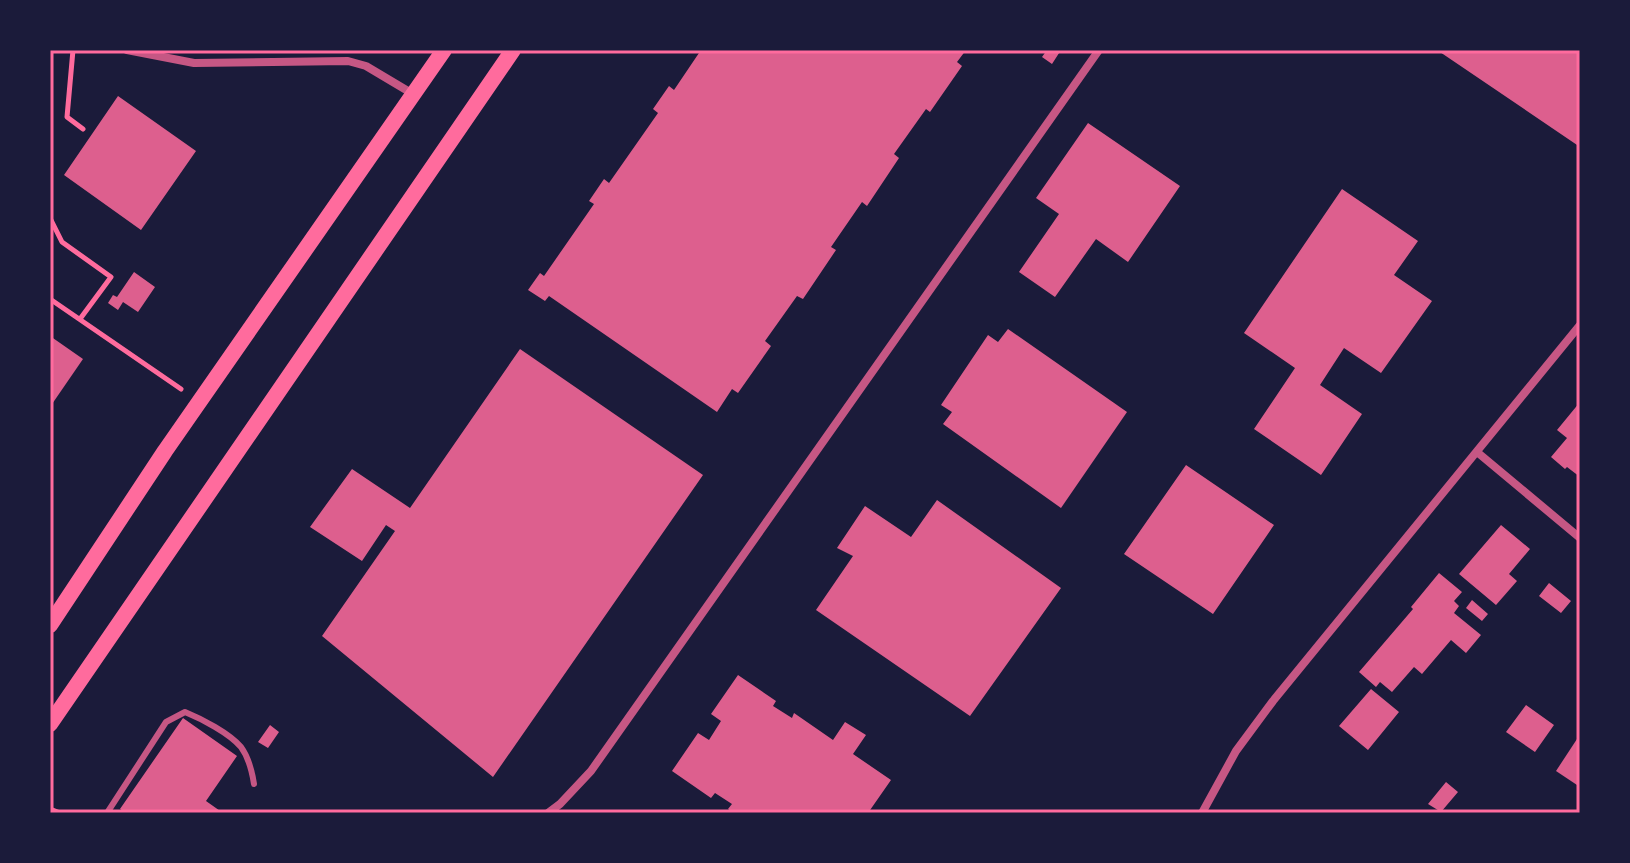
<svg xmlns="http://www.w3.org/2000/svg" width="1630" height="863" font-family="'Playfair Display',serif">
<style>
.building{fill:#dd5f8e}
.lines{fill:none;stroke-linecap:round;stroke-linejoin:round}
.path{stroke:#ff6b9d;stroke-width:5}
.service{stroke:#c65784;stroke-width:6}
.minor{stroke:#c65784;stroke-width:8}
.secondary{stroke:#ff6b9d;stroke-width:16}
.neatline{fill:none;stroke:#ff6b9d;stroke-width:3}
</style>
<rect width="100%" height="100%" fill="#1b1b3a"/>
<path class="building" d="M701,50h265l-9,12 5,4 -32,46 -4,-3 -32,45 5,4 -32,48 -5,-4 -31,45 5,3 -33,49 -6,-3 -32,45 6,5 -33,47 -6,-4 -15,23 -168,-116 -4,5 -17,-11 12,-17 4,3 50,-72 -5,-3 15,-22 5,4 49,-70 -5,-4 16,-23 5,4z
M1047,50h14l-9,14 -10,-7z
M1437,50h143v97z
M118,96l78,55 -55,79 -77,-55z
M1088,123l92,63 -52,76 -32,-23 -41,58 -36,-25 40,-58 -23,-16z
M1342,189l76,52 -24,34 38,26 -51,72 -37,-25 -24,37 42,29 -41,61 -67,-46 41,-61 -51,-35z
M134,272l21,15 -17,25 -15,-10 -5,8 -10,-7 5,-8 4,2z
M1008,329l119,83 -66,96 -118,-84 9,-12 -11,-7 47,-70 10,7z
M50,336l33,23 -33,48z
M520,349l183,126 -210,302 -171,-141 73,-105 -9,-6 -24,36 -52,-34 42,-58 58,39z
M1580,402v75l-13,-10 -2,2 -14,-12 16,-19 -10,-8z
M1186,465l88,60 -61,89 -89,-60z
M937,500l124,88 -91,128 -154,-106 37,-54 -16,-8 28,-42 46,31z
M1501,525l29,24 -21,25 8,7 -21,24 -37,-31z
M1439,573l23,19 -8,9 5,5 -5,7 27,22 -15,18 -15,-13 -29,34 -8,-7 -22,25 -12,-10 -4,5 -17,-15 54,-63 -2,-2z
M1549,583l22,18 -10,12 -22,-17z
M1472,600l16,14 -6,7 -16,-13z
M738,675l38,26 -3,5 19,12 2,-5 39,27 12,-18 21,13 -13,19 38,26 -23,33h-135l-5,-4 4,-5 -17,-11 -4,5 -39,-27 26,-38 11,7 12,-19 -10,-7z
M1371,689l28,23 -31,38 -29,-24z
M1526,705l28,20 -19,27 -29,-20z
M183,718l54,38 -31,45 17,12h-97l-6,-4z
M270,725l9,7 -11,16 -10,-6z
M1577,739l3,3v45l-24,-16z
M1446,782l12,10 -17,20 -13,-8z"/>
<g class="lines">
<path class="path" d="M73,50l-6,67 16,12
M50,218l12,24 49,35 -31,42
M50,299l131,90
M50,809l10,4"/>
<path class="service" d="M107,813l59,-91 19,-10c17,7 44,21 56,35 8,11 11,24 13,37"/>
<path class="minor" d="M127,50l67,13 154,-2 18,5 47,28
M1477,452l103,86
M548,813l12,-9 31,-33 508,-721
M1202,813l34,-62 37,-50 307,-376"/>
<path class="secondary" d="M50,625l115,-174 279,-401
M50,724l463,-674"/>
</g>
<rect width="1630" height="863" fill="none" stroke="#1b1b3a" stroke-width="104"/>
<rect x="52" y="52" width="1526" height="759" class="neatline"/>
</svg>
